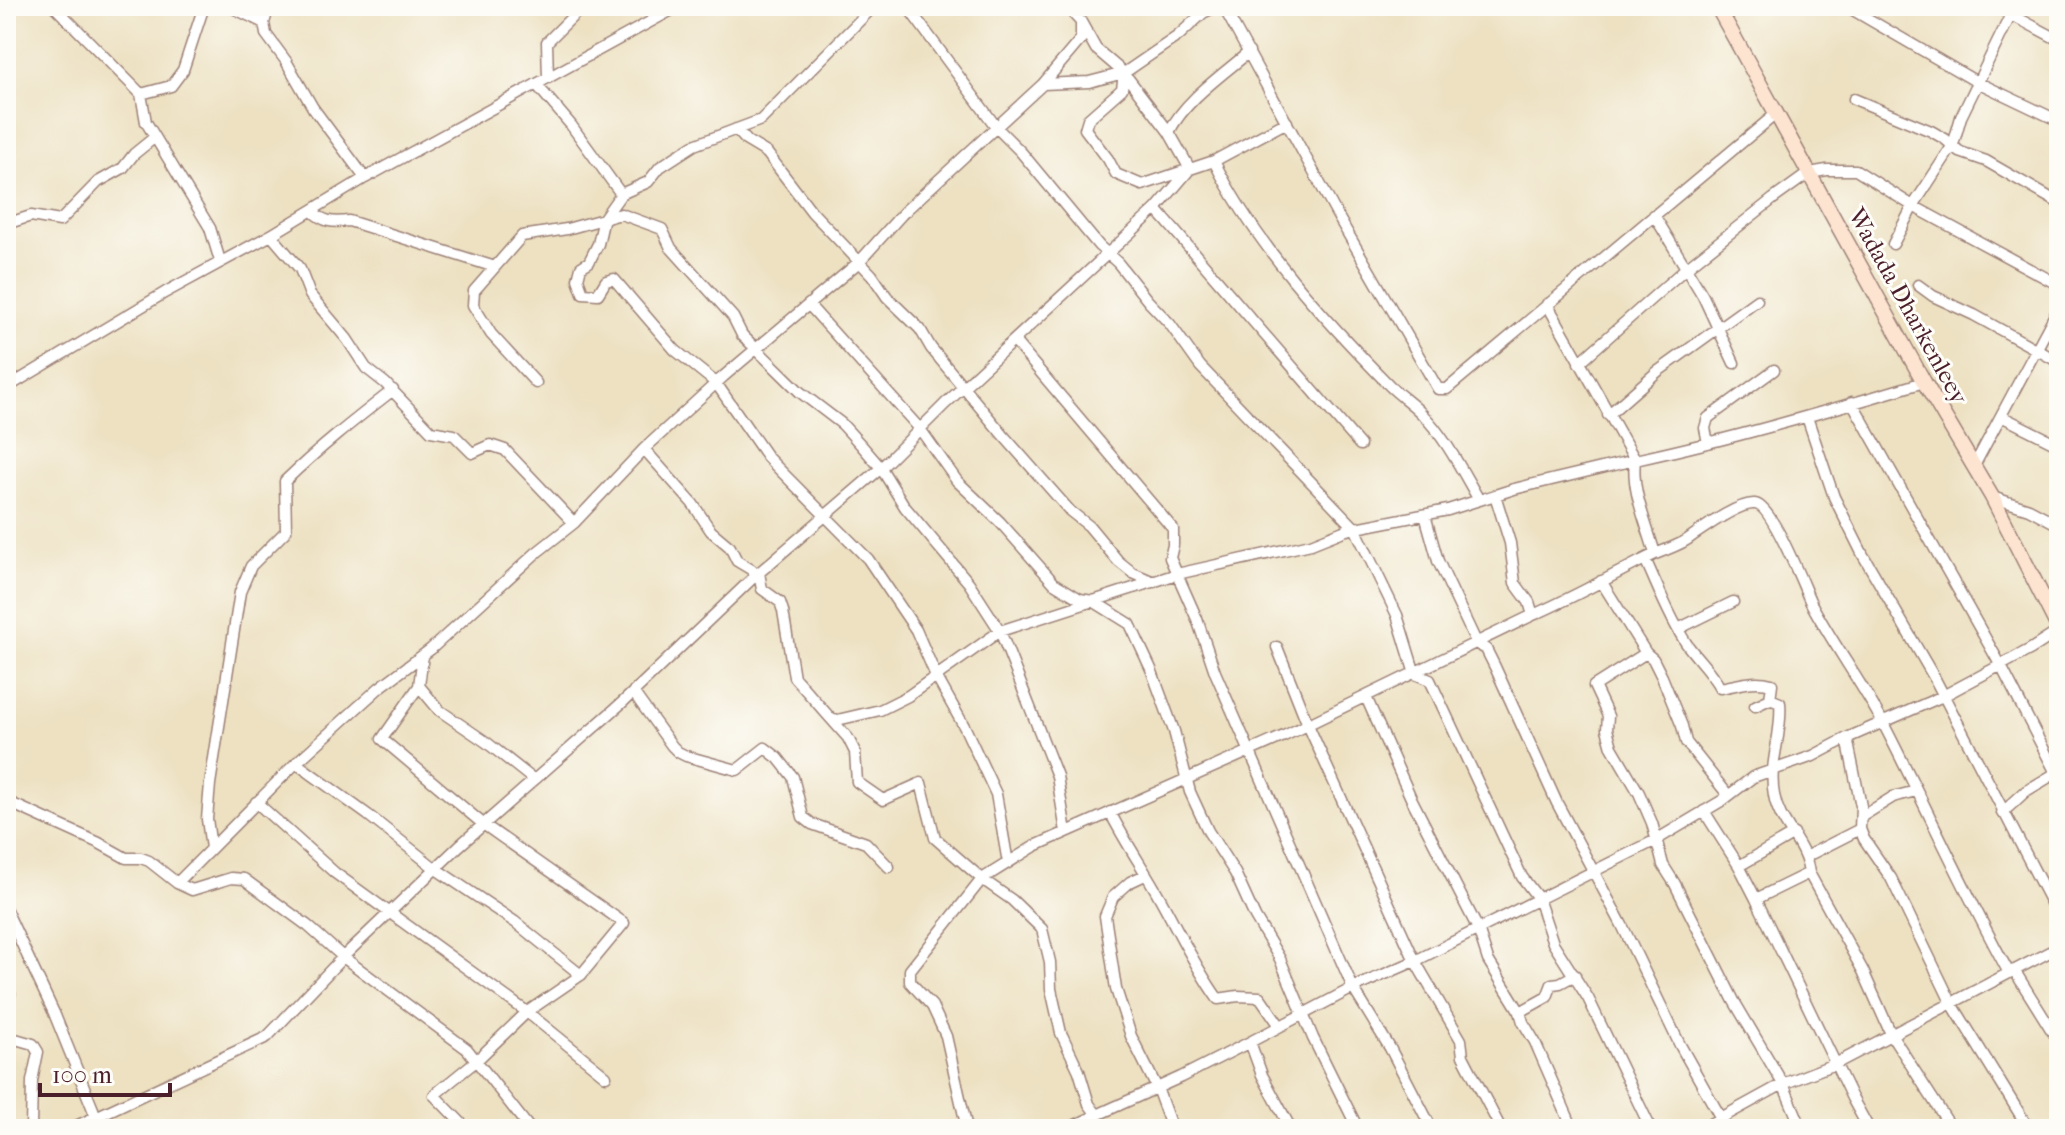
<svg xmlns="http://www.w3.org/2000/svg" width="2065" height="1135" font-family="'IM FELL French Canon',serif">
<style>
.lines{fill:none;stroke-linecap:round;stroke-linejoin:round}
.minor-casing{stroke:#9c8076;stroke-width:13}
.secondary-casing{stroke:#9c8076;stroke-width:17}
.minor{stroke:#fff;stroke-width:10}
.secondary{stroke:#fde4d1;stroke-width:14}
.labels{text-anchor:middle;stroke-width:6;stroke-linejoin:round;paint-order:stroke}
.street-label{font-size:24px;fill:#4a1f2b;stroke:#fdfcf7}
</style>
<rect width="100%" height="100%" fill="#fdfcf7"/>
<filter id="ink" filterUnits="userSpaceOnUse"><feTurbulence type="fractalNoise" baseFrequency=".0125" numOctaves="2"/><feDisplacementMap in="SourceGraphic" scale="16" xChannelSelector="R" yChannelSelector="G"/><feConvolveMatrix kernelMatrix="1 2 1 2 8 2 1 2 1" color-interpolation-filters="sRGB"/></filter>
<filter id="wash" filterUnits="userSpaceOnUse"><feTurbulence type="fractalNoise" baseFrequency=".006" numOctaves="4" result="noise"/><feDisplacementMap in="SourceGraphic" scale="32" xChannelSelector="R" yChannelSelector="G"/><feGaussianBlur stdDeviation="1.8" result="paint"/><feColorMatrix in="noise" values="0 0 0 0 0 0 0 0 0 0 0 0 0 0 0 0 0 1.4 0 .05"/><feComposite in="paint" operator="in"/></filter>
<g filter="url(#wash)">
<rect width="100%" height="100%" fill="#ede1c2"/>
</g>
<g filter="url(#ink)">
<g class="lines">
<g class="minor-casing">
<path id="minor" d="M54,6l87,88 5,28 64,106 10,33
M229,6l35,17 2,11 20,27 27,47 52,70
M874,6l-113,114 -67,25 -34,22 -12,15 -27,12 -17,24 -6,26 -9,18 -8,5 -3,12 5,14 15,1 8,-13 8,-2 61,71 41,33 52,75 100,101 48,71 20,46 29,52 31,66 12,69
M907,6l90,122 24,24 78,94 19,17 30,38 22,23 30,42 155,162 42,87 18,59 15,6 92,197 16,21 15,45 35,55 63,131
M1066,6l15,16 15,27 28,24 45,59
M1223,6l113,207 102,176h9l330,-276
M1846,6l131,76 82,39
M1995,6l64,34
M264,23l5,-17
M1124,73l-2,16 -34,30 -3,10 23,30 8,15 26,11 72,-24 73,-39
M548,78l-1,-36 36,-36
M536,84l35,41 50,69
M1043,84l38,-45v-15
M141,94l30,-8 12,-16 21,-64
M1854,99l77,32 14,8 15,13 26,9 73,42
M736,129l11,12 20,12 45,59 60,63 15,22 33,32 11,19 72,87 67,76 19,15 29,35 15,12 21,9
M1214,161c40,82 112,160 176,225 10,10 23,18 32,28 24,24 40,57 57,86
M1156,209l204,236
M312,211c12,11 20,12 37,10l146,46
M1654,215l49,81 31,67
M6,224l25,-8 29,5 38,-39 25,-14 11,-14 21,-17
M271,235l29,34 10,26 37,44 19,29 19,15 46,48 23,4 18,18 18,-8 15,5 69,73 70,-74 49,55 18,27 19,16 7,14 15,9 3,6
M1893,244l20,-38 40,-61 8,-28 54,-111
M1918,285l15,11 41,19 85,47
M809,305l111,124 37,52 43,41 54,61 26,16 13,2 37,23 21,45 23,62 16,61 18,39 27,42 20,44 25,42 33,79 45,91
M1015,342l158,187v16l-3,13 27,61 18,53 138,316 37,60 42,81
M1579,363l107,-95 87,-69 36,-26 18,-3h29l57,36 146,79
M536,383l-45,-49 -18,-29 1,-14 48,-55 45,-7 54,-15 41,15 9,19 62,69 9,18 58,57 42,32 20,22 19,22 24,39 64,76 31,48 57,145 9,56
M6,388l160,-96 105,-57 94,-57 314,-172
M1852,402l149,264 58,113
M1608,415l49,-43 100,-72
M2001,416l58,29
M1807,417l27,80 29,58 72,124 124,239
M1708,443l-3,-15 3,-10 66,-48
M644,449l80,-73 135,-114 45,-50 139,-128 46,-2 35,-9 54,-37 25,-23 14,-7
M1974,466l85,-159
M1495,495l15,48 5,40 14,19 4,13c39,-17 76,-38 114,-57 14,-8 32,-11 44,-21 13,-9 48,-35 64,-33 17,1 48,82 56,99 22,41 50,79 72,120 43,83 81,168 126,250
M1992,497l37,12 30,16
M1425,515l13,46 39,83 9,5 9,18 62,136 65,122 58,120 47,84
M1655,554c-8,-30 -24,-63 -20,-94 97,-21 193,-49 289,-78
M1645,559c13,28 24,58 41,84 11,16 25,28 34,45 19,-3 33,-9 52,-4l-2,15
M759,573l3,16 18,13 3,9 11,66 54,61 7,14 2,30 26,18 38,-17 14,55 47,41 30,21 30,29 8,33 1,27 10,44 18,38 10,33 8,11 -30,14
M1601,581l45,72 -52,33 14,30 -1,13 5,18 27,46 13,30 11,42 12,19 59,117 49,83 19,45
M1678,629l55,-27
M1277,647l31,78 107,236 46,79 2,16 38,73
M1646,653l7,6 9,18 20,49 4,16 42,53
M423,655l-4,31 20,24 47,32 48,38
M419,686l-37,53 101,85 141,99 -43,52 -54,37 -51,49 -42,34 33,34
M633,692l39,54 6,6 8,4 51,14 28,-22 13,10 15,19 10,40 9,7 54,19 23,24
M1366,697l45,101 67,131 10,31 32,52 3,10 12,20 38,87
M1755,706l15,-7 10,4c3,32 -12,60 -6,92 5,30 31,47 35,78l54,98 28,63 61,95
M833,721l47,-11 28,-14 92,-65 177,-57 134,-30 35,-14 102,-20 66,-21 121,-29 -88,-156
M1847,738l14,68 -1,23 4,10 27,39 60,124 78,127
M296,763l72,52 68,54 79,53 66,53
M6,801l93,42 27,15h15l8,3 28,22 15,7 39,-12 13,1 64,47 35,31 116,-111 165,-145 131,-125 126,-108 64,-64 211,-195 34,-40 -21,-37c17,-33 52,-56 80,-80
M256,802l79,71 192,139 79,64
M1704,811l35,55 17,33 96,199 17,31
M1110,812c15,30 34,57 50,86 19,34 35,69 58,101l20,-3 22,1 20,29
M2002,813l24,-22 30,-18
M1861,817l32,-20 23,-6
M211,848l-4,-29 3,-35 30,-192 11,-26 35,-35 -1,-50c34,-33 71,-62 108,-91
M1807,856l53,-27
M1739,866l55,-32
M1145,875l-15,7 -17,15 -8,19 11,73 15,47 26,52 15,41
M177,883l119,-120 83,-75 52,-39 105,-96 38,-30
M1756,899l53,-26
M6,910l48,103 47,116
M2014,970l45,72
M6,987l4,7 -4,7
M1520,1012l27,-15 5,-13 8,-1 15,-8
M6,1029l6,9 21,6 5,8 -6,29 -1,48
M1097,1115l84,-38 69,-35
M70,1129l197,-92 76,-80 124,92 63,80
M967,1129l-21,-93 -14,-30 -22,-24v-12l72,-91 53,-33 249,-110 249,-121
M1291,1129l-29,-54 -12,-33 103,-54 62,-27 241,-121 67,-40 30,-23 60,-21 34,-18 96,-42 88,-47 28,-18
M1701,1129l82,-45 54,-21 222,-116"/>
</g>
<g class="secondary-casing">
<path id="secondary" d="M1717,6l207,376 68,115 67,132"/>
</g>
<use href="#minor" class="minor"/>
<use href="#secondary" class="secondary"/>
</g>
</g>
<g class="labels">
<g class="street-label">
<text transform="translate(1908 306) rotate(61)" y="8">Wadada Dharkenleey</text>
</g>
</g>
<rect width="2065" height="1135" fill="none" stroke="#fdfcf7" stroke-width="32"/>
<path d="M40 1083v12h130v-12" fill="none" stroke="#4a1f2b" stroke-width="4"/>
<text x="52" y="1083" font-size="24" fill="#4a1f2b" stroke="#fdfcf7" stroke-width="6" paint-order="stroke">100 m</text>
</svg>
